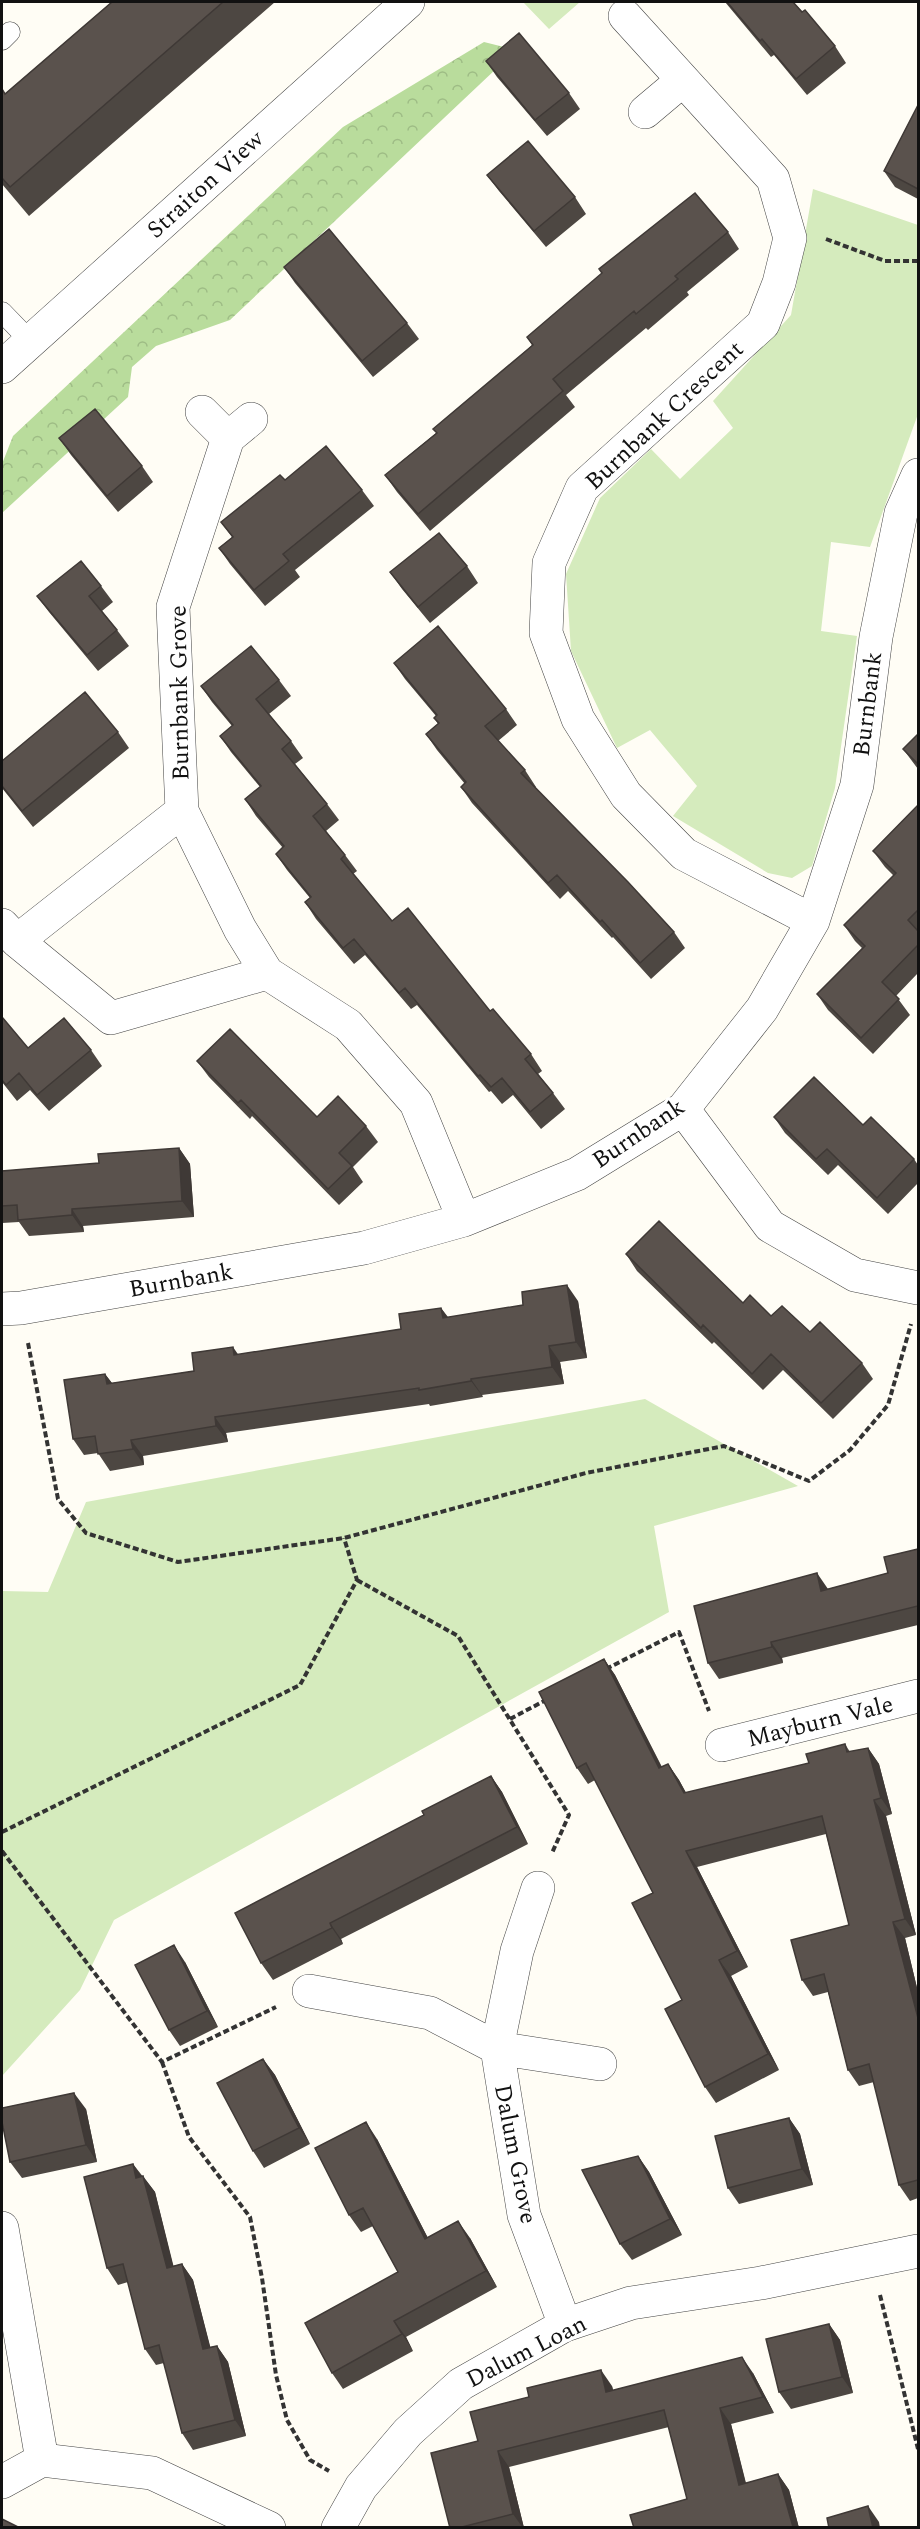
<svg xmlns="http://www.w3.org/2000/svg" width="920" height="2529" font-family="Spectral,serif">
<style>
.grass{fill:#d5ebbd}
.forest{fill:url(#forest-crowns)}
.lines{fill:none;stroke-linecap:round;stroke-linejoin:round}
.lane-casing{stroke:#444;stroke-width:21}
.street-casing{stroke:#444;stroke-width:34}
.path{stroke:#333;stroke-width:4;stroke-dasharray:6 3;stroke-linecap:butt}
.lane{stroke:#fff;stroke-width:20}
.street{stroke:#fff;stroke-width:33}
.wall{fill:#4d4742}
.shaded-wall{fill:#3f3936}
.building{fill:#5a524d;stroke:#3f3936;stroke-width:1.5}
.labels{text-anchor:middle;stroke-width:6;stroke-linejoin:round;paint-order:stroke}
.street-label{font-size:24px;fill:#111;stroke:#fff}
</style>
<defs>
<pattern id="forest-crowns" width="20" height="18" patternUnits="userSpaceOnUse" patternTransform="scale(1.5)"><rect width="20" height="18" fill="#b9dc9c"/><path d="M2 6a3 3 0 1 1 6 0M12 15a3 3 0 1 1 6 0" fill="none" stroke="#9ebc85"/></pattern>
</defs>
<rect width="100%" height="100%" fill="#fffdf5"/>
<path class="grass" d="M523,2h57l-31,27z
M813,189l105,36v189l-48,133 -39,-5 -10,89 36,5 -22,152 -23,78 -20,12 -24,-5 -95,-57 24,-30 -47,-56 -33,18 -46,-97 -5,-77 34,-76 51,-49 29,30 53,-51 -20,-27 78,-86z
M645,1399l153,87 -144,40 15,86 -555,308 -34,70 -78,86v-485l46,1 38,-90z"/>
<path class="forest" d="M484,42l32,8 -286,270 -74,26 -24,21 -4,30 -126,116v-49l11,-28 330,-309z"/>
<g class="lines">
<g class="lane-casing">
<path id="lane" d="M2,40l8,-8
M2,312l28,29"/>
</g>
<g class="street-casing">
<path id="street" d="M625,16l148,163 17,59 -11,45 -16,41 -181,164 -33,75 -3,70 32,86 48,76 58,59 129,67
M645,112l38,-32
M2,367l406,-365
M202,412l26,26
M251,419l-23,19 -55,169 9,204 58,118 27,44
M2,925l15,16 94,77 156,-45 81,52 68,78 48,117
M17,941l165,-130
M683,1109l87,117 85,49 63,13
M2,1309l19,-1 343,-60 100,-28 113,-46 106,-65 79,-100 51,-88 44,-136 19,-148 25,-124 17,-38
M722,1745l196,-49
M538,1888l-21,63 -20,97 27,167 41,110
M309,1991l121,22 67,35 103,16
M2,2228l40,232
M2,2482l40,-22 110,13 117,55
M338,2528l23,-41 47,-55 53,-48 104,-59 66,-22 130,-20 157,-32"/>
</g>
<path class="path" d="M826,239l59,22h33
M28,1343l30,156 28,34 92,29 166,-24 242,-65 138,-27 85,35 41,-31 38,-45 23,-81
M357,1580l101,56 111,179 -17,38
M606,1669l73,-37 30,79
M510,1719l36,-19
M2,1832l298,-147 57,-105 -13,-42
M2,1851l160,211 114,-55
M162,2062l27,75 61,80 12,61 14,97 11,45 23,40 19,11
M880,2295l38,154"/>
<use href="#lane" class="lane"/>
<use href="#street" class="street"/>
</g>
<path class="wall" d="M112,2h163l-246,214 -27,-32v-95l3,5z
M725,2h68l42,44 11,17 -39,32 -33,-40 -3,2z
M486,61l83,32 11,16 -33,27 -50,-59z
M918,105v94l-23,-12 -11,-16z
M487,175l88,22 11,17 -40,33 -47,-56z
M728,232l11,17 -52,43 2,3 -41,35 -2,-2 -80,67 9,12 -145,124 -33,-39 -12,-17 51,-42 96,-88 -5,-8z
M284,267l123,56 12,16 -46,38 -78,-94z
M59,438l83,28 11,16 -35,30 -47,-57z
M285,480l77,10 12,16 -79,64 5,7 -35,29 -35,-42 -11,-16 13,-11 -11,-15z
M467,566l11,17 -48,40 -28,-34 -12,-17z
M101,586l12,16 -11,9 15,19 12,16 -31,25 -49,-59 -12,-16z
M394,663l112,46 11,16 -19,16 27,29 11,17 -1,1 139,144 11,16 -34,31 -38,-42 -1,1 -44,-47 -8,8 -88,-96 -11,-16 4,-3 -28,-34 -11,-16 12,-10 -4,-6 2,-2 -31,-37z
M279,680l12,16 -22,18 22,27 12,17 -8,6 32,40 12,16 -13,11 19,24 12,16 -4,3 39,47 98,90 41,43 11,17 -4,3 15,19 12,16 -24,20 -28,-34 -11,9 -11,-13 -2,1 -72,-87 -6,4 -46,-54 -11,9 -38,-45 -11,-17 5,-4 -23,-28 -11,-16 7,-6 -27,-32 -11,-17 15,-12 -29,-35 -11,-16 12,-10 -20,-24 -11,-16z
M118,732l11,16 -96,79 -31,-39v-27z
M918,734v35l-15,-20z
M918,805v168l-22,23 14,19 -37,39 -45,-44 -11,-16 45,-46 -7,-7 -11,-16 50,-49 -9,-9 -12,-16z
M2,1017l26,31 63,2 11,16 -53,45 -19,-21 -13,11 -15,-19z
M197,1061l120,56 49,9 12,16 -25,25 10,15 -24,23 -87,-89 -2,3 -41,-42z
M774,1117l89,8 51,34 4,6v18l-30,31 -50,-49 -10,10 -43,-42z
M179,1148l11,16 4,53 -111,9 1,6 -55,4 -10,-14 -17,1v-52l97,-8z
M626,1254l117,49 28,13 39,16 52,31 11,16 -40,40 -50,-49 -20,20 -49,-48 -2,2 -75,-73z
M578,1301l9,57 -27,4 4,22 -82,11 1,2 -53,9 -1,-2 -203,29 2,9 -85,14 1,9 -34,6 -12,-18 -14,2 -11,-16 32,-65 7,9 82,-12 45,-16 162,-26 40,-21 7,9z
M918,1549v76l-136,33 1,5 -64,16 -11,-16 120,-74 60,-16z
M604,1659l11,16 47,92 6,-3 11,16 7,13 123,-30 36,-19 5,8 18,-4 11,16 13,50 -6,2 30,119 -11,3 13,54v206l-8,3 -11,-16 -25,-103 -15,4 -11,-16 -20,-78 -15,4 -11,-16 47,-55 -23,-91 -129,33 51,100 -17,9 48,94 -63,33 -11,-16 -52,-194 -58,-113 -7,4 -11,-16z
M491,1776l11,16 26,52 -187,95 2,5 -70,36 -12,-17 163,-148z
M185,1962l33,65 -38,19 -11,-16z
M263,2059l12,16 35,69 -46,24 -11,-17z
M86,2109l11,53 -75,16 -12,-16z
M789,2118l11,16 13,51 -74,19 -11,-16z
M377,2139l51,99h42l27,49 -91,50 7,14 -70,38 -11,-16 66,-101 -25,-46 -12,6 -12,-17z
M638,2156l11,16 33,63 -50,25 -12,-16z
M133,2164l22,28 18,74 9,-2 11,16 17,67 7,-1 11,16 18,74 -53,14 -11,-17 -18,-70 -8,2 -11,-16 -17,-67 -10,3 -11,-17z
M829,2324l11,16 13,53 -62,16 -12,-17z
M753,2373l21,40 -43,11 15,59 32,-9 11,16 10,38h-165l53,-29 -18,-72 -160,40 15,61h-74l28,-87 134,-55 1,4z"/>
<path class="shaded-wall" d="M179,1148l11,16 4,53 -12,-16z
M72,1209l11,17 1,6 -12,-17z
M567,1285l11,16 9,57 -11,-16z
M441,1308l11,16 -9,-6z
M549,1346l11,16 4,22 -12,-17z
M233,1347l11,16 -10,-8z
M105,1374l12,16 -10,-6z
M471,1379l11,16 1,2 -12,-16z
M215,1417l11,16 2,9 -12,-16z
M131,1440l12,16 1,9 -11,-16z
M817,1573l11,16 -7,2z
M771,1642l11,16 1,5 -11,-16z
M604,1659l11,16 55,109 -11,-16z
M868,1748l11,16 13,50 -11,-16z
M668,1764l11,16 16,29 -11,-16z
M491,1776l11,16 26,52 -11,-17z
M874,1800l12,16 30,119 -11,-16z
M686,1851l11,16 51,100 -11,-16z
M893,1922l12,16 13,54v26z
M330,1923l11,16 2,5 -11,-16z
M174,1945l11,17 33,65 -11,-16z
M719,1960l12,16 48,94 -11,-16z
M263,2059l12,16 35,69 -11,-16z
M74,2093l12,16 11,53 -11,-17z
M789,2118l11,16 13,51 -11,-16z
M366,2122l11,17 60,117 -12,-17z
M638,2156l11,16 33,63 -12,-16z
M133,2164l11,16 -1,-4 12,16 23,92 -11,-16 -31,-90z
M458,2221l12,17 27,49 -11,-16z
M182,2264l11,16 22,85 -12,-16z
M394,2321l12,16 7,14 -11,-17z
M829,2324l11,16 13,53 -11,-16z
M217,2346l11,16 18,74 -11,-16z
M742,2357l11,16 21,40 -11,-16z
M601,2370l11,16 5,21 -11,-15z
M720,2408l11,16 19,77 -11,-16z
M498,2451l11,16 15,61h-1l-10,-14z
M778,2474l11,16 10,38 -6,-1z
M868,2506l11,16 1,6h-7z"/>
<path class="building" d="M112,2h111l-213,185 -8,-9v-89l3,5z
M727,2h66l9,10 3,-2 30,36 -39,33 -34,-40 -2,2z
M519,33l50,60 -34,27 -49,-59z
M918,105v84l-34,-18z
M528,141l47,56 -41,34 -47,-56z
M695,193l33,39 -53,44 3,3 -42,35 -2,-3 -81,68 10,12 -145,123 -33,-39 52,-42 -4,-4 100,-84 -6,-8 75,-64 -3,-4z
M329,229l78,94 -45,38 -78,-94z
M95,409l47,57 -35,30 -48,-58z
M326,446l36,44 -79,64 6,7 -35,29 -35,-42 14,-11 -12,-15 59,-47 5,5z
M439,533l28,33 -49,41 -28,-35z
M81,561l20,25 -12,10 28,34 -30,25 -50,-59z
M438,626l68,83 -21,17 40,44 -4,3 107,109 46,50 -34,31 -38,-43 -2,2 -43,-47 -9,8 -87,-96 5,-5 -40,-48 13,-11 -5,-5 3,-3 -43,-52z
M251,646l28,34 -23,19 35,42 -9,8 45,55 -14,12 32,39 -4,4 51,62 16,-13 82,103 3,-2 38,45 -6,5 28,34 -23,19 -28,-34 -11,9 -11,-12 -2,1 -73,-88 -6,5 -45,-54 -11,9 -38,-46 6,-5 -35,-43 8,-8 -39,-47 16,-13 -41,-50 13,-11 -32,-39z
M85,692l33,40 -96,79 -20,-25v-25z
M918,734v30l-15,-15z
M918,805v105l-10,10 10,11v14l-36,37 17,17 -38,39 -44,-44 48,-48 -21,-21 52,-52 -23,-22z
M2,1017l26,31 36,-30 27,32 -54,45 -18,-22 -13,12 -4,-5z
M230,1029l87,88 21,-21 28,30 -27,27 13,13 -24,23 -87,-89 -3,3 -41,-42z
M814,1077l49,48 8,-8 43,42 -37,39 -50,-49 -11,10 -42,-42z
M179,1148l3,53 -110,8v6l-54,5 -1,-15 -15,1v-35l97,-8 -1,-9z
M659,1221l84,82 7,-8 21,21 11,-10 28,26 10,-10 42,41 -41,40 -50,-49 -19,20 -49,-49 -2,3 -75,-74z
M567,1285l9,57 -27,4 3,21 -81,12v2l-52,9v-2l-204,29 1,9 -85,14 2,9 -35,5 -3,-18 -22,3 -9,-59 41,-6 2,10 87,-13 -2,-18 41,-6 1,8 167,-26 -2,-15 42,-6 2,10 80,-13 -1,-13z
M918,1549v57l-147,36 1,5 -64,16 -14,-57 123,-33 4,18 67,-18 -4,-16z
M604,1659l55,109 9,-4 16,29 125,-30 -3,-9 39,-10 2,8 21,-4 13,50 -7,2 31,119 -12,3 25,96v162l-19,5 -30,-121 -21,6 -24,-96 -22,6 -11,-40 58,-15 -27,-109 -136,35 51,100 -18,9 49,94 -63,33 -40,-78 17,-9 -50,-97 21,-10 -67,-130 -9,5 -38,-76z
M491,1776l26,51 -187,96 2,5 -71,35 -26,-50 189,-98 -2,-4z
M174,1945l33,66 -38,19 -34,-65z
M263,2059l36,69 -46,23 -36,-68z
M74,2093l12,52 -76,17 -8,-40v-14z
M789,2118l13,51 -74,19 -13,-52z
M366,2122l59,117 33,-18 28,50 -92,50 8,13 -70,39 -27,-50 93,-51 -35,-64 -14,7 -34,-67z
M638,2156l32,63 -50,25 -38,-74z
M133,2164l3,14 7,-2 24,92 15,-4 21,85 14,-3 18,74 -53,13 -23,-88 -14,4 -22,-85 -16,4 -23,-91z
M829,2324l13,53 -63,15 -13,-53z
M742,2357l21,40 -43,11 19,77 39,-11 15,53 -159,1 -4,-13 57,-16 -23,-89 -166,41 15,63 -55,14h-8l-19,-75 47,-12 -8,-29 59,-15 -2,-9 74,-18 5,22z
M868,2506l5,22h-44l-2,-10z
M2,2519l18,9h-18z"/>
<g class="labels">
<g class="street-label">
<text transform="translate(205 184) rotate(-42)" y="8">Straiton View</text>
<text transform="translate(664 415) rotate(-43)" y="8">Burnbank Crescent</text>
<text transform="translate(179 693) rotate(-91)" y="8">Burnbank Grove</text>
<text transform="translate(867 704) rotate(-83)" y="8">Burnbank</text>
<text transform="translate(638 1133) rotate(-34)" y="8">Burnbank</text>
<text transform="translate(181 1280) rotate(-10)" y="8">Burnbank</text>
<text transform="translate(820 1721) rotate(-14)" y="8">Mayburn Vale</text>
<text transform="translate(516 2154) rotate(79)" y="8">Dalum Grove</text>
<text transform="translate(526 2351) rotate(-27)" y="8">Dalum Loan</text>
</g>
</g>
<rect width="920" height="2529" fill="none" stroke="#111111" stroke-width="6"/>
</svg>
